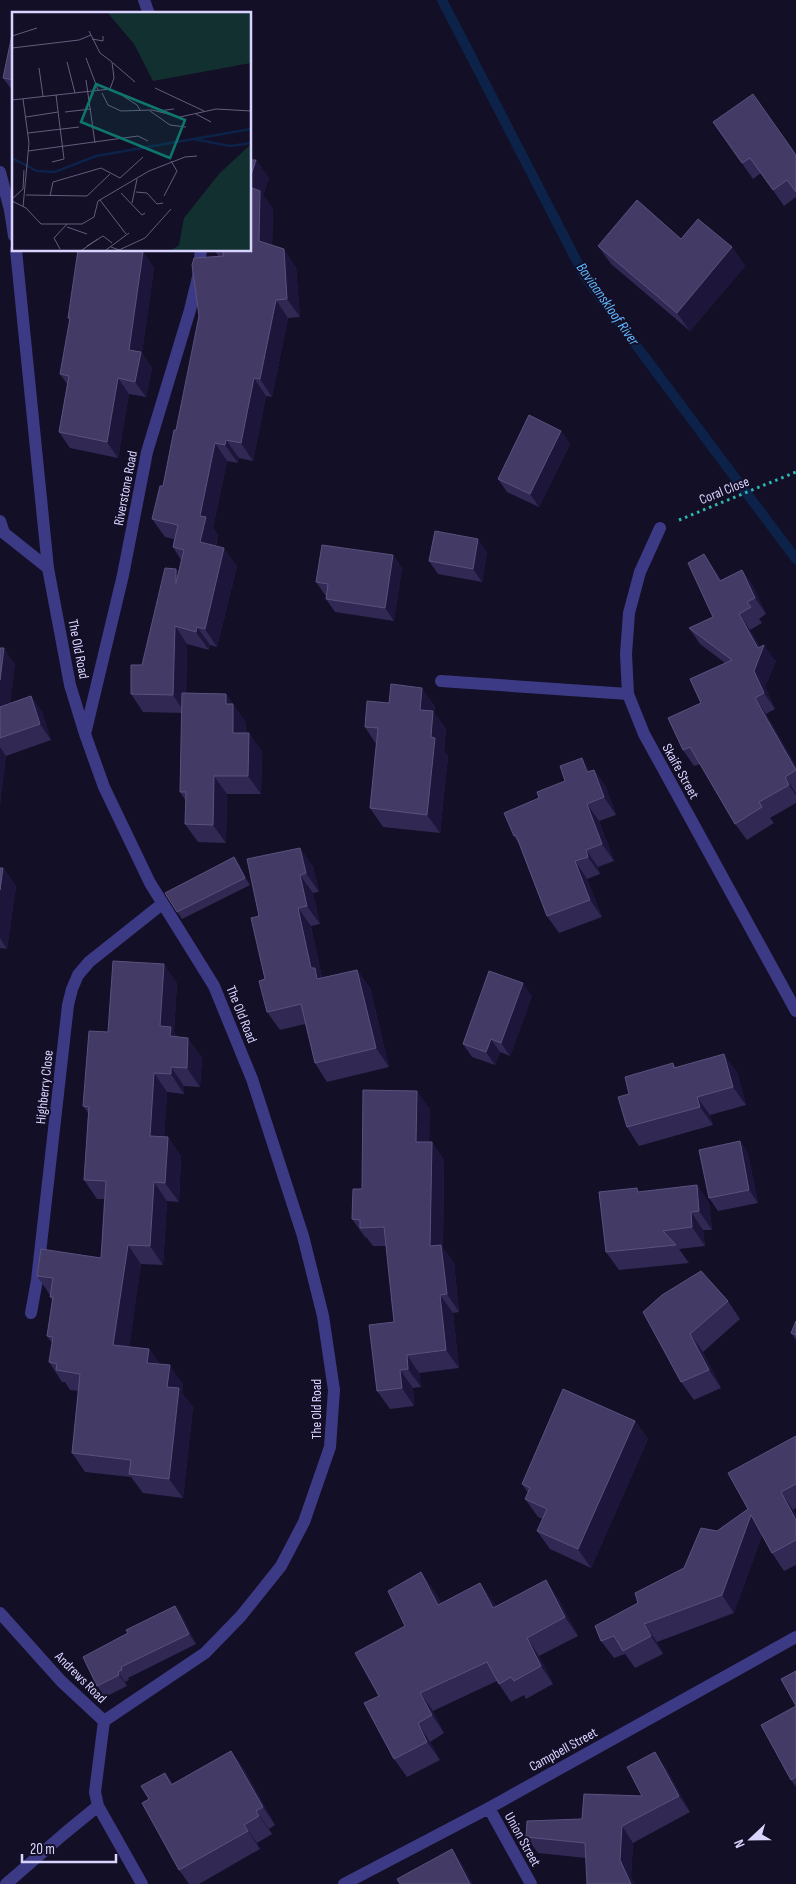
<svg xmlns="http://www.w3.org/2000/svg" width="796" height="1884" font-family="'Sofia Sans Condensed',sans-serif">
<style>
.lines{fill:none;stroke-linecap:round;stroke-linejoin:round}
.stream{stroke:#0c2248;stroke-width:10}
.path{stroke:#2fb8b0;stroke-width:3;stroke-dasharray:2.5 4;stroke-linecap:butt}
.minor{stroke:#3d3a85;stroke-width:12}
.wall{fill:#312854}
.shaded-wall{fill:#1d163a}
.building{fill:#433a66;stroke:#5a527e}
.labels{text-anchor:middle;stroke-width:4;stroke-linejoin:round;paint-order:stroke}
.street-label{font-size:14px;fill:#d9d4ff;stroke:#130f26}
.water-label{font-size:15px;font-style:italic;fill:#62b6ff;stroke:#130f26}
.inset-river{fill:none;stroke:#0c2248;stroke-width:2.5}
.inset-road{fill:none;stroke:#625e7d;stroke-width:1}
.view{fill:#0f766e;fill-opacity:0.15;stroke:#0f766e;stroke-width:2.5}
.inset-edge{fill:none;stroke:#d9d4ff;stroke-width:2.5}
</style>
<rect width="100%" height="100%" fill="#130f26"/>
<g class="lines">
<path class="stream" d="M442,0l143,277 211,282"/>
<path class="path" d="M679,520l117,-48"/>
<path class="minor" d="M144,0l5,14
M0,172l10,38 4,26
M16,250l32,318 22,117 15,49 19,53 46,96 64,103 38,93 51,157 20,80 11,74 -4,57 -26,75 -23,44 -40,50 -36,37 -101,68
M0,521l4,12 44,35
M660,528l-20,44 -11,41 -3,41 2,40 16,40 152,277
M441,681l187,13
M85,734l38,-159 24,-123 43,-142 8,-33 3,-27
M31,1313l6,-33 31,-275 4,-16 6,-14 11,-13 73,-58
M0,1613l61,68 43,40 -9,71 3,14 44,78
M489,1808l42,76
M6,1884l59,-51 33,-27
M344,1884l145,-76 307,-171"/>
</g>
<path class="wall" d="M14,25v68l-11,-15z
M713,122l83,33v42l-12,9 -23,-33 -8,6z
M256,160l13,18 -6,17 10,14 -1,36 24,22 4,50 -12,1 -16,79 -6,-1 -13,65 -14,-3 -1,5 -11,-2 -14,67 5,7 -2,11 21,20 -20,81 -7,-2 -1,5 -22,-6 -1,49 40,1 20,29v10h3l13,19 -1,42h-34l-1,49 -28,-1 -13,-18 1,-23 -6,-9 2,-79 -39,-1 -12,-18 45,-125 2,4 3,-13 -8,-13 1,-8 -9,-2 -13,-18 11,-33 13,-56 43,-173 -5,-7h36z
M681,239l51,8 13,19 -55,65 -79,-67 -13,-18z
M143,252l11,16 -12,85 10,15 -6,29 -17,-3 -11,64 -48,-10 -11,-16 8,-48 -7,-10 10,-53 -2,-3z
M561,431l9,13 -31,63 -32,-15 -9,-13z
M487,552l-5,30 -44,-8 -9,-13z
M393,555l9,13 -8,53 -59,-9 -9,-13v-4h-1l-9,-13z
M715,570l6,10 21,-10 11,16 13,28 -7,5 3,4 -12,7 10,17 16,14 -11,26 10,22 -9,5 30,52v37l-26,15 4,5 -27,17 -12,-16 -35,-60 -6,2 -11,-16 18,-47 24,-40 -25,-19 -11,-16 24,-11z
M0,648l15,16 -5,39 21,-7 11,16 9,28 -45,16 -6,48z
M389,703l46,3 -1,7 12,16 -2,22 4,5 -8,77 -57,-6 -13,-19 6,-64 -11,-17z
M594,770l12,17 10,28 -17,6 15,40 -16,6 2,7 -13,5 15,38 -43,16 -12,-17 -28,-72 -5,-8 25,-38 26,-17z
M247,859l66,7 6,26 -6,1 7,31 -9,2 11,52 35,-8 13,18 19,79 -62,15 -12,-19 -10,-39 -25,6 -13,-18 -2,-33 -6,-63z
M239,864l11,21 -68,34 -5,-7z
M0,868h3l13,18 -9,63 -7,-1z
M177,983l-3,49 4,5 24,20 -2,30 -16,-1v8l-17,-2 -3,45h4l13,19 -2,46 -12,-1 -4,64 -22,-1 -12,83 20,2 11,15 23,20 -1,9 11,14 -10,91 -40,-5 -12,-16 -46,-5 -13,-19 6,-62 -8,-1 -5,-8h-3l-13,-20 3,-19 -5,-7 5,-36 -2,-3v-2l-13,-19 64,-18 3,-59h-7l-13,-19 4,-67 -5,-7 25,-74z
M532,996l-22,60 -10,-4 -5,13 -23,-8 -9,-13z
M673,1063l3,5 61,4 9,33 -36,10 3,10 -74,21 -12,-19 2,-33z
M430,1109l-1,33h3l12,18 -1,88 11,15 5,49 -6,1 6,55 -40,5 2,14 -8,1 1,18 -24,3 -13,-18 17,-69 -8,-76h-13l-6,-8 -2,-1 -13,-18 10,-30z
M740,1141l8,13 10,49 -40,8 -9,-13z
M697,1185l12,18 3,27h-9l2,16 -26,3 10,14 -70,7 -13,-18 34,-60z
M662,1295l66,6 12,18 -37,33 18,36 -27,12 -13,-18z
M796,1321v19l-5,-7z
M635,1421l13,18 -57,129 -41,-19 -13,-18 6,-12 -5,-2 -13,-18 3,-6 -6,-9z
M796,1436v72l-3,2 3,5v50l-12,6 -12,-18 -10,-18 -28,78 -77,29 6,12 -28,14 -10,-14 -11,4 -13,-17 37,-38 46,-35 33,-37 31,-22z
M421,1572l13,19 7,12 52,-2 3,5 62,-8 20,38 -39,20 14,28 -27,15 -2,-4 -13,7 -14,-21 -64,30 11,22 -14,9 10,18 -33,17 -13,-18 11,-133z
M175,1606l7,10 14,28 -68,34 1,2 -4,2 2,4 -22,11 -8,-11 31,-53z
M796,1671v116l-5,-7 5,-74z
M231,1751l13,18 31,56 -6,4 3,5 -15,9 3,6 -61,35h-10l-10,-14 -14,-97 8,11z
M666,1768l24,44 -57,31 -2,33 -45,-18 -48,-5 -12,-16 56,-18 60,-23z"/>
<path class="shaded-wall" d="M256,160l13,18 -6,17 10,14 -1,50 -13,-18 -9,-51v-12z
M732,247l13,19 -55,65 -13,-18z
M284,249l12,18 4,50 -13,-18z
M143,252l11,16 -12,85 10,15 -6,29 -11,-15 -6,-32z
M276,300l12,18 -16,79 -12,-18z
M118,378l11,16 -11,64 -11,-16z
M254,378l12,18 -13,65 -12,-18z
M561,431l9,13 -31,63 -9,-13z
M226,440l13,18 -1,5 -13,-18z
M215,443l12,18 -14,67 5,7 -6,24 -12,-17v-26z
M478,539l9,13 -5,30 -9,-13z
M224,548l13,18 -20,81 -12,-18z
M704,554l11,16 16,27 -11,-16z
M393,555l9,13 -8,53 -9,-13z
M176,569l12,18 -12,-4z
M742,570l11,16 13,28 -11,-16z
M739,614l11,16 12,21 2,-6 12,16 -11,26 10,22 -11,-16 -10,-22 4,-23z
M175,626l12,18 -2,69 -12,-18z
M197,627l13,18 -1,5 -13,-18z
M4,648l11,16 -7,60 -8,-11v-33z
M422,688l13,18 -1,7 12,16 -2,22 4,5 -8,77 -13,-18 4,-78 -11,-27z
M226,694l20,29 -1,28 -12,-18 -7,-29z
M31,696l11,16 9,28 -11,-16z
M755,698l11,16 30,52v4z
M249,733l13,19 -1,42 -13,-18z
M0,747l6,9 -6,48z
M582,758l12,18 -7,-4z
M594,770l12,17 10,28 -12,-18z
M214,776l13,18 -1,49 -13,-18z
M785,777l11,16v2l-7,-10z
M587,804l12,17 15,40 -12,-17z
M300,848l13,18 6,26 -13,-19z
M586,850l12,17 2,7 -12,-17z
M234,857l5,7 11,21 -5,-7z
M575,861l12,18 15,38 -12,-17z
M3,868l13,18 -9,63 -7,-11v-48z
M300,875l13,18 7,31 -13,-18z
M298,908l13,18 11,52 -5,1 -6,-11z
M164,964l13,19 -3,49 10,14 -1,10 -23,-30z
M357,970l13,18 19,79 -13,-19z
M523,983l9,13 -22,60 -9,-13z
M188,1038l14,19 -2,30 -13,-19z
M491,1039l9,13 -5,13 -9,-13z
M724,1054l13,18 9,33 -13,-18z
M171,1067l13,19v8l-13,-20z
M154,1073l13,19 -4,63 -13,-19z
M417,1091l13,18 -1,51 -13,-18z
M697,1097l13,18 3,10 -13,-18z
M168,1137l13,19 -2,46 -14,-19z
M740,1141l8,13 10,49 -9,-13z
M432,1142l12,18 -1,88 11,15 5,49 -12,-18 -17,-48z
M154,1182l13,19 -4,64 -13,-19z
M697,1185l12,18 3,27 -13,-19z
M691,1212l12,18 2,16 -13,-19z
M128,1245l13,19 -14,100 -14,-19z
M440,1295l13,18 6,55 -13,-18z
M690,1334l13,18 18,36 -12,-18z
M149,1349l14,19 -16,-5z
M407,1355l12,18 2,14 -13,-18z
M170,1365l13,19 -1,9 11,14 -10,91 -14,-19 -2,-92z
M400,1370l13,18 1,18 -12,-18z
M635,1421l13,18 -57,129 -13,-19z
M781,1492l12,18 3,5v5z
M751,1515l12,17 -29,81 -12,-18z
M421,1572l13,19 17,32 -13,-18z
M546,1580l12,18 20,38 -13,-19z
M480,1583l13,18 13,25 -13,-18z
M175,1606l7,10 14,28 -7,-10z
M644,1624l13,18 6,12 -12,-18z
M527,1638l12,18 14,28 -12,-18z
M118,1672l7,10 2,4 -8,-11z
M420,1693l13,18 11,22 -12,-18z
M418,1723l12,19 10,18 -13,-18z
M231,1751l13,18 31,56 -12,-18z
M655,1752l11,16 24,44 -11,-16z
M256,1811l13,18 3,5 -13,-18z
M244,1825l13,18 3,6z
M622,1826l11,17 -2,33 4,8h-4l-11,-24z
M452,1849l9,13 12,22h-3z"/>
<path class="building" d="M14,25v55l-11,-2z
M753,94l43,61v37l-9,-12 -14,10 -23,-32 -8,5 -29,-41z
M250,160h6l-6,18z
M250,187l10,4 -1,50 25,8 3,50 -11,1 -16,79 -6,-1 -13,65 -15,-3 -1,5 -10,-2 -15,73 6,1 -6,25 24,6 -19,81 -8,-2 -1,5 -21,-6 -2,69 -42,-1v-29h11l23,-97 11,1v14l8,-33 -11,-3 5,-22 -26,-6 8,-33h3l11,-56h2l23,-114 -7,-51 2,-7 30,-2 -2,-6h28z
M637,200l44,39 17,-20 34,28 -55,66 -79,-67z
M78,250h49l16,2 -14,98 12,2 -6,30 -17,-4 -11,64 -48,-10 10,-56 -9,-2 10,-56h-2z
M529,415l32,16 -31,63 -32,-15z
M435,531l43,8 -5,30 -44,-8z
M322,545l71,10 -8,53 -59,-9 2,-15 -12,-2z
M704,554l16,27 22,-11 13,28 -8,4 4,5 -12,7 19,34 6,-3 -10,26 10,22 -9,5 41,72 -11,7 4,8 -30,17 3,5 -27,17 -45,-77 -7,3 -15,-32 33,-15 -11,-24 42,-19 -43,-32 24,-11 -25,-54z
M0,648h4l-4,32z
M391,684l31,4 -2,22 13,1 -2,26 4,1 -8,77 -57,-7 8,-80 -13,-1 2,-26 22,2z
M182,693l44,1v10h7v29h16l-1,43h-34l-1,49 -28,-1 1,-32h-6z
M31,696l9,28 -40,14v-31z
M582,758l5,14 7,-2 10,27 -17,7 15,40 -16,6 2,7 -13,4 15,39 -43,16 -31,-81 -2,1 -10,-23 35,-15 -2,-6 28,-11 -5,-15z
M300,848l6,25 -6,2 7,31 -9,2 13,60h4l2,11 40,-9 19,78 -61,15 -14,-59 -34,8 -8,-31 6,-2 -14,-61 8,-2 -12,-57z
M234,857l11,21 -68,34 -12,-19z
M0,868h3l-3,22z
M113,961l51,3 -4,62 11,1 -1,9 18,2 -1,30 -16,-1v7l-17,-1 -4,63 18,1 -3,46 -11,-1 -4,64 -22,-1 -15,100 36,4 -2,14 23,2 -3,22 12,1 -10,91 -40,-5 2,-14 -59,-7 8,-79 -24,-4 1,-6 -8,-2 4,-25 -6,-1 6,-39h-3l3,-19 -16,-2 4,-27 60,9 5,-77 -22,-1 5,-73 -6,-1 6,-75 19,1z
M489,971l34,12 -22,60 -10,-4 -5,13 -23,-8z
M724,1054l9,33 -36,10 3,10 -73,20 -9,-30 11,-3 -4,-17 48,-14 1,5z
M363,1090l54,1 -1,51h16l-2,104 11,-1 6,49 -7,1 6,55 -39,5 1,14 -8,1 2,18 -25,3 -8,-66 25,-3 -10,-95 -24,1v-8l-8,-1 1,-30h9z
M740,1141l9,49 -40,8 -10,-48z
M697,1185l2,26 -8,1 1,15 -29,4 13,14 -70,7 -7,-60 38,-4 1,4z
M701,1271l27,30 -38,33 19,36 -28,12 -38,-70 19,-17z
M796,1321v14l-5,-2z
M563,1389l72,32 -57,128 -41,-18 10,-22 -22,-10 5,-11 -8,-4z
M796,1436v48l-15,8 15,28v20l-24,13 -21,-38 -29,80 -78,29 7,12 -28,15 -9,-15 -13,5 -6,-15 43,-23 -3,-10 49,-25 17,-40 16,3 31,-22 -20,-36z
M421,1572l17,33 42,-22 13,25 53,-28 19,37 -38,21 14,28 -27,15 -3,-4 -12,7 -12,-22 -67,31 12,22 -14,8 9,19 -33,17 -30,-56 15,-7 -24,-43 50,-27 -17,-35z
M175,1606l14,28 -68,33 1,3 -4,2 1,3 -22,11 -14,-29 45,-24 -2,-3z
M796,1671v106l-5,3 -30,-55 35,-19 -15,-27z
M231,1751l32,56 -7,4 3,5 -15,9 4,6 -69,39 -37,-67 7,-4 -8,-13 24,-13 6,12z
M655,1752l24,44 -57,30 -2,34 11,24h-44l-2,-41 -59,-6 1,-16 55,-2 2,-25 58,2 -15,-29z
M452,1849l18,35h-70l-3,-5z"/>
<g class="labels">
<g class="street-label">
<text transform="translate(125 488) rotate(-79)" y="5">Riverstone Road</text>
<text transform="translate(724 490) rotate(-22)" y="5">Coral Close</text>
<text transform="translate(79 649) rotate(79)" y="5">The Old Road</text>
<text transform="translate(681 771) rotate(61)" y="5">Skaife Street</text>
<text transform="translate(242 1014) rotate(68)" y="5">The Old Road</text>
<text transform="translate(44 1087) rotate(-84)" y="5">Highberry Close</text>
<text transform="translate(316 1409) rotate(-90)" y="5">The Old Road</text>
<text transform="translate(81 1677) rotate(45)" y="5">Andrews Road</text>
<text transform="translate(563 1749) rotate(-29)" y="5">Campbell Street</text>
<text transform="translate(523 1839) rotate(61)" y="5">Union Street</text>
</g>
<g class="water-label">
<text transform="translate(608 304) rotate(55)" y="5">Baviaanskloof River</text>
</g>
</g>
<g transform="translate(12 12)">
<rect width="239" height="239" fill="#130f26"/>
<path d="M95,0h144v51l-98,18 -19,-37zM239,132v106h-79l7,-5 5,-27 35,-44z" fill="#12302f"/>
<path class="inset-river" d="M181,127l37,7 21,-3M0,146l25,13 18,1 41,-16 155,-27"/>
<path class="inset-road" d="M0,24l25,-8M80,27l11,2v-5M0,36l67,-8 12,-5 -2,-4M74,46l12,32M55,50l8,31M101,51l22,19M27,56l4,28M74,68l9,63M143,76l49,23M90,81l6,12 13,6 31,-1 28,7 36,-8 35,2M111,84l14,9 3,5M11,87l6,44 -6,64M0,88l98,-11 4,-11 -2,-16 -12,-9 -9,-18M138,99l20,14 16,2M146,99l16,-2M53,100l26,-3M184,102l15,8M14,105l32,-5M16,121l51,-6M16,139l110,-15 10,5M40,150l12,-3 -8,-64M124,180l11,1 10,11 6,-1M109,181l21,22 3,-2M14,183l61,1 23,-22M38,184l3,-14 48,-14 19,10 23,-21M152,184l13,-25 -6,-10M0,187l11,-10 1,-19M88,188l26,34M0,189l14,7 15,16h41l12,-7 4,-16 51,-30 36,-14 12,-1M120,191l5,-24M55,215l20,7M75,234l16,-10 9,7M99,235l8,3 26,-12 26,-29M48,237l-6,-11 13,-14M70,238l16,-11M94,238l23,-17"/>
<path class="view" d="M84,72l89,36 -15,38 -89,-36z"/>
<rect width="239" height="239" class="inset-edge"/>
</g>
<g transform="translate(751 1839) rotate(248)" stroke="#130f26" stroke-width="4" paint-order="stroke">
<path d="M0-4L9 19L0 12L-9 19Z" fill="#d9d4ff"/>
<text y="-8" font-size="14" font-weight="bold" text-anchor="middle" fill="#d9d4ff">N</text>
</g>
<path d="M22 1854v8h94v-8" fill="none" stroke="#d9d4ff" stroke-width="2.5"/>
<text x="30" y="1854" font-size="15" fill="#d9d4ff" stroke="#130f26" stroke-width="4" paint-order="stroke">20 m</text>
</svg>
